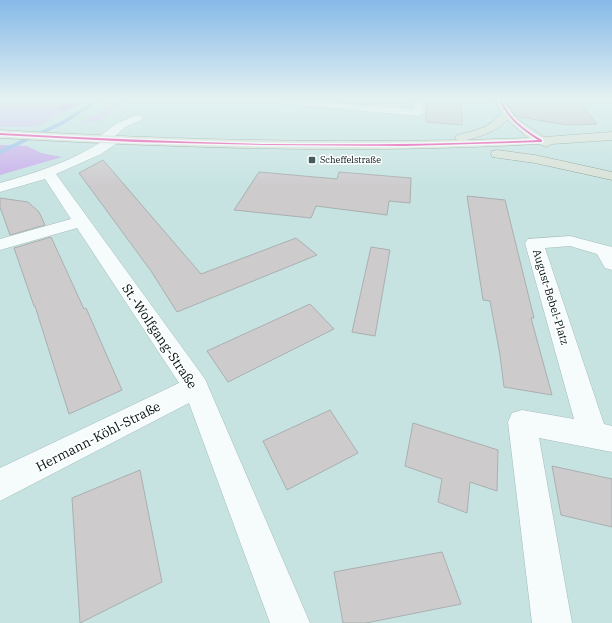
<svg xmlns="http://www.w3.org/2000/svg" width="612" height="623" font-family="'IBM Plex Serif',serif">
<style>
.green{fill:#d4c7f2}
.forest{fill:#c8afeb}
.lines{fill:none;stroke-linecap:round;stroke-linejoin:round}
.stream{fill:#93c0e8;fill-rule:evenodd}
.building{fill:#cecbcd;stroke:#aaafaf}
.minor-casing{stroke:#a6bcbc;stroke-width:1}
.major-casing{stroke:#839988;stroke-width:1}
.minor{fill:#f6fbfb;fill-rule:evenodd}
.major{fill:#d9e2d8;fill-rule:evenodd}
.bus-1-casing{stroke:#fff;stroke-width:3}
.bus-1{fill:#ef2fa2;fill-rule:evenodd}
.poi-dot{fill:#465b5b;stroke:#fff;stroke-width:1.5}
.labels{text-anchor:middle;stroke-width:3;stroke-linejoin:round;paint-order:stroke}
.far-poi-label{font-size:9px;fill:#011212;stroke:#fff;text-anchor:start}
.street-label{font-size:11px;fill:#011212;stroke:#fff}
.near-street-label{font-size:13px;fill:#011212;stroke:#fff}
</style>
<rect width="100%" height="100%" fill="#c6e3e2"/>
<path class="green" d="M0,100h64l-8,10 9,2 -29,15h-36z
M122,100h4l-26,21 -17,1z"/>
<path class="forest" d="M64,100h23l-22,12 -9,-2z
M0,145l27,1 14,7 21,4 -62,18z"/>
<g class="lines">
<path class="stream" d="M96,100h4l-36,24 -64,30v-4l60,-28z"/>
</g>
<path class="building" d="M427,100h34l1,25 -36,-3z
M506,100h72l19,24 -28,1 -15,-2 -38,-7z
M103,160l98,114 95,-36 21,17 -140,57 -26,-41 -72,-98z
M259,172l78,7 2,-7 72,6 -1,25 -21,-2 -2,14 -71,-9 -5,12 -77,-8z
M467,196l38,4 29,118h-3l21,77 -48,-8 -4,-32 -10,-54 -7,-1z
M0,198l28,4 11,10 6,13 -35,10 -10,-28z
M51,237l33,72 2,-1 36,82 -53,24 -34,-108h-1l-20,-58z
M371,247l19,3 -15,86 -23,-4z
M310,304l24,25 -106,53 -21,-31z
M330,410l28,43 -71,37 -24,-49z
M413,423l85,27 -1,41 -27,-9 -3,31 -29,-11 4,-23 -37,-13z
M552,466l60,13v48l-51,-12z
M140,470l22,112 -82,41 -8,-125z
M442,552l19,52 -95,19h-23l-9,-51z"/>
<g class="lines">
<g class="minor-casing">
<path id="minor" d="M271,100h34l109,9 -1,-9h10l1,13 -5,3 -143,-13z
M137,115l4,1 1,2 -1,2 -16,7 -11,10 5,3 -2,3 -16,11 -45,20 149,205 105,244h-40l-81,-220 -189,98v-33l179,-85 -102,-155 -77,22v-11l71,-20 -26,-40 -45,13v-9c35,-10 70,-21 101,-41l-3,-3 2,-3 17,-13z
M570,236l42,11v23l-7,-2 -8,-14 -27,-8 -25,2 59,176 8,2v26l-73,-14 33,185h-40l-24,-201 4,-9 10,-3 52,9 -49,-176 3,-4z"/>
</g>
<g class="major-casing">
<path id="major" d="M495,100h10l3,7 8,11 28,19 68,-5v8l-60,4 -6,3 -7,-3c-179,10 -360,4 -539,-6v-8c152,9 304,13 457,10l-2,-2 2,-3c16,-4 34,-7 44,-22zM507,120l21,18 -61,2c15,-4 29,-8 40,-20z
M497,150l38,5 77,17v8l-77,-17 -43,-6 -1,-3 1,-3z"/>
</g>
<use href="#minor" class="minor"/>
<use href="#major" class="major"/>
<g class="bus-1-casing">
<path id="bus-1" d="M499,100h2c10,20 22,28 41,40v2l-69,2 -68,2 -135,-1 -135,-3 -135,-7v-2c90,5 179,9 269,11 90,1 179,0 269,-4 -17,-11 -30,-21 -39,-40z"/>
</g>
<use href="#bus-1" class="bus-1"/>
</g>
<linearGradient id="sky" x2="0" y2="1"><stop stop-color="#86b9e8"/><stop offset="0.53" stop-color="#e5f2f2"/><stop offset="1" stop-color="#e5f2f2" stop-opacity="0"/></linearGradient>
<rect width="612" height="187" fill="url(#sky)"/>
<rect class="poi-dot" x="308" y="156" width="8" height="8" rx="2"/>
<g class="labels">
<g class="far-poi-label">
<text x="320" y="163">Scheffelstraße</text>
</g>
<g class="street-label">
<text transform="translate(551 297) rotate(73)" y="4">August-Bebel-Platz</text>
</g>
<g class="near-street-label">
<text transform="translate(160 336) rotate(56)" y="5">St.-Wolfgang-Straße</text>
<text transform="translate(98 436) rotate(-27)" y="5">Hermann-Köhl-Straße</text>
</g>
</g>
</svg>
